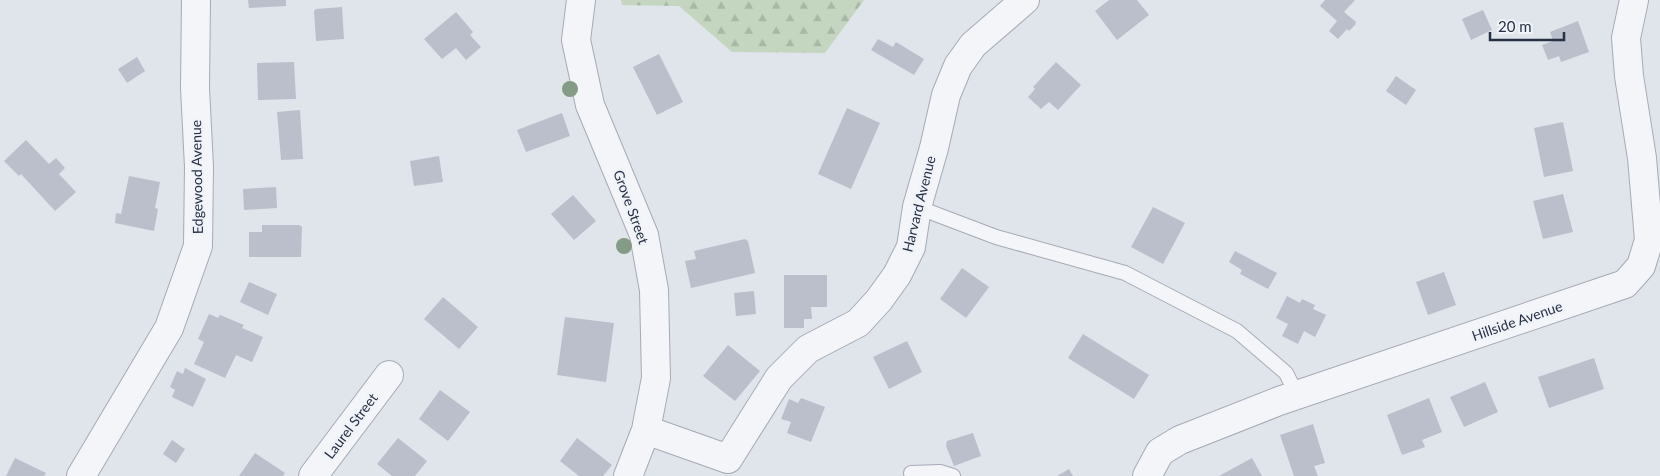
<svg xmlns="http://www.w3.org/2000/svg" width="1660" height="476" font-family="Lato,sans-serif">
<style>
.forest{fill:url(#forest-firs)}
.building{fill:#babfcb}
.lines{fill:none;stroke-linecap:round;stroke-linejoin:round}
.lane-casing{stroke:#a5aab6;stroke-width:16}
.street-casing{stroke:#a5aab6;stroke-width:30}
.lane{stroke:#f3f5f8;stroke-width:14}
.street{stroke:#f3f5f8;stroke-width:28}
.tree{fill:#849c85}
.labels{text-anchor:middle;stroke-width:5;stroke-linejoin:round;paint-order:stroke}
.street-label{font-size:14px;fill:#273044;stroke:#f0f3f8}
</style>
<defs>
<pattern id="forest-firs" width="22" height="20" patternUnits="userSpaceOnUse" patternTransform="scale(1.25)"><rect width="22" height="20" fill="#c5d6c0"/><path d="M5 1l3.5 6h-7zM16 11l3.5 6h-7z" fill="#a9b8a6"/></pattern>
</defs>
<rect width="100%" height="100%" fill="#e0e4eb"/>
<path class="forest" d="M621,0h243l-39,53 -93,-1 -53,-46 -57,-1z"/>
<path class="building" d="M248,0h38v6l-37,2z
M1109,0h28l12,15 -32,25 -22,-29z
M1325,0h30l-11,12 12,10 -1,3 -6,6 -2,-2 -9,10 -9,-8 8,-10 -17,-15z
M342,7l2,32 -28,2 -2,-30 2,-2z
M1483,10l9,20 -21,10 -9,-21z
M456,12l17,20 -3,3 11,12 -15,13 -10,-12 -14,11 -18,-20z
M1578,21l11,31 -28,10 -2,-6 -11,4 -6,-15 11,-4 -3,-9z
M878,39l15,8 3,-5 28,17 -10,16 -43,-25z
M659,54l24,48 -26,13 -24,-48z
M137,57l8,14 -18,12 -9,-14z
M294,62l2,37 -38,1 -1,-37z
M1056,62l25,23 -23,25 -9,-8 -8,7 -13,-12 7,-8 -2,-2z
M1396,76l20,14 -10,15 -20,-14z
M847,108l33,15 -29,66 -33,-15z
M300,110l3,49 -22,1 -4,-48z
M562,113l8,23 -44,16 -9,-22z
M1563,122l10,49 -29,6 -10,-49z
M26,140l23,24 7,-6 9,10 -6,6 17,18 -21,19 -34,-37 -2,2 -15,-15z
M439,156l4,26 -29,4 -4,-25z
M129,176l31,6 -5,26 3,1 -4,22 -39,-8 1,-10 5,1z
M276,187l1,21 -33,2 -1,-21z
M1563,194l10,38 -30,7 -10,-38z
M573,195l23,26 -22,19 -23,-26z
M1153,207l32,16 -22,41 -32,-17z
M262,225h37l3,2 -1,30h-52v-25h13z
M745,239l3,2 7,32 -64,15 -6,-27 11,-2 -2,-8z
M1235,251l42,22 -9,16 -28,-15 2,-4 -13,-8z
M962,268l27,19 -23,31 -26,-19z
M1444,272l12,33 -28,10 -12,-33z
M784,275h43v32h-16l1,12h-8v9h-20z
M249,282l28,12 -9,21 -28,-13z
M754,291l2,23 -20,2 -2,-23z
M1287,296l13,7 2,-4 13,6 -2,4 13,6 -11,22 -11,-6 -6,13 -16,-8 6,-12 -12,-6z
M443,297l35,30 -19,22 -35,-30z
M209,314l9,4 2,-3 24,10 -2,3 21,9 -11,25 -16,-7 -11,23 -31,-14 10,-22 -6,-3z
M565,317l49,6 -8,59 -49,-7z
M1083,334l66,41 -15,24 -66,-41z
M907,341l15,31 -33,17 -16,-32z
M728,345l32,26 -25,30 -32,-25z
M1594,358l10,31 -55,19 -11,-31z
M185,368l21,11 -13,28 -21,-10 3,-7 -5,-3 7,-16 6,3z
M1485,382l13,30 -34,15 -14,-30z
M440,390l30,22 -22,29 -29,-22z
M801,398l24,9 -14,35 -24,-9 4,-11 -10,-3 8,-20 9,4z
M1429,398l13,34 -20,8 3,7 -23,8 -15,-40z
M1313,424l12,39 -11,3 4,10h-24l-14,-41z
M973,433l8,23 -27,10 -8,-20 1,-5z
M398,438l29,23 -12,15h-23l-15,-12z
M577,438l35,27 -9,11h-24l-19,-15z
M172,440l13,9 -9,14 -13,-9z
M255,453l30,20 -2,3h-44z
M15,458l31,15 -2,3h-38z
M1252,458l10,18h-43z
M1069,469l4,7h-16z"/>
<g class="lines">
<g class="lane-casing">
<path id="lane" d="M917,207l79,30 129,36 112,58 49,42 11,22
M911,473l29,-1 13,4"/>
</g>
<g class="street-casing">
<path id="street" d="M581,0l-5,40 14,65 54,130 10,55 2,88 -10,52 -18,46
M646,430l82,29 51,-81 29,-29 50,-26 21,-23 18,-25 14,-28 6,-40 17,-59 12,-53 12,-29 15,-21 52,-45
M81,476l88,-148 29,-82 1,-79 -4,-79 1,-88
M313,476l76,-101
M1147,476l13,-24 20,-12 99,-39 346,-117 16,-18 8,-26 -7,-82 -13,-82 -3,-38 8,-38"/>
</g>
<use href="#lane" class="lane"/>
<use href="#street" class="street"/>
</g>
<g class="tree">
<circle cx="570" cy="89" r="8"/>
<circle cx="624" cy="246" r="8"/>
</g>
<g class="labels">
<g class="street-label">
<text transform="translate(197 177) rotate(-91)" y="5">Edgewood Avenue</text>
<text transform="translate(919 204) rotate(-76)" y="5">Harvard Avenue</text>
<text transform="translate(631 207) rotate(70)" y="5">Grove Street</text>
<text transform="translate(1517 321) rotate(-19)" y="5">Hillside Avenue</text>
<text transform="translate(351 426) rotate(-53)" y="5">Laurel Street</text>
</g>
</g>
<path d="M1490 32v8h74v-8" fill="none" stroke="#273044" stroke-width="2.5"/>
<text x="1498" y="32" font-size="15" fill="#273044" stroke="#f0f3f8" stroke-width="4" paint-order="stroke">20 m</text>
</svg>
